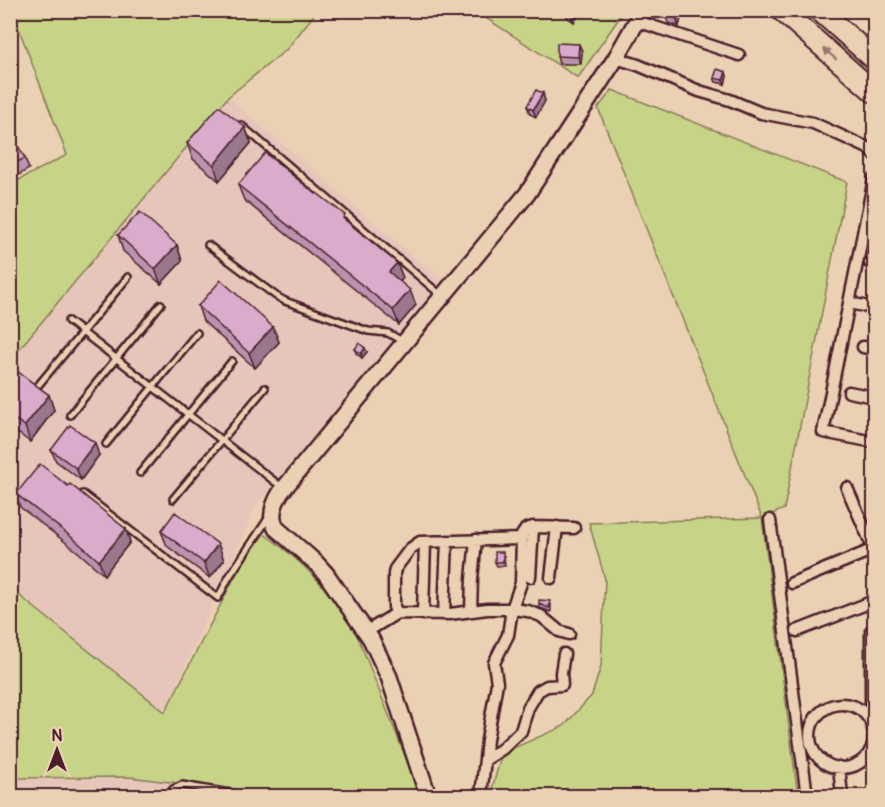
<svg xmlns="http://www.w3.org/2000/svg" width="885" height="807" font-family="Pangolin,sans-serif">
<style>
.built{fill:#e6c6ba}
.green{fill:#c7d487;stroke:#887a59;stroke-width:1.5}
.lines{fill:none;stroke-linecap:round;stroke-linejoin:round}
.lane-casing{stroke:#4a1f2b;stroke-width:10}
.street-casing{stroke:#4a1f2b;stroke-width:15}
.secondary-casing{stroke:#4a1f2b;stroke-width:20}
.highway-casing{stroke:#4a1f2b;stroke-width:24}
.lane{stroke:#ebd1b3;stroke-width:5}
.street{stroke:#ebd1b3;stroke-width:10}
.secondary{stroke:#ebd1b3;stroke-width:15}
.highway{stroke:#ebd1b3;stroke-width:20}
.wall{fill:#bb93af;stroke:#4a1f2b;stroke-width:1.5}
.shaded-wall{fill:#99788e;stroke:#4a1f2b;stroke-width:1.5}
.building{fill:#daabcb;stroke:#4a1f2b;stroke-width:1.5}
.oneway{fill:#9a786f}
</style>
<rect width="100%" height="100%" fill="#ebd1b3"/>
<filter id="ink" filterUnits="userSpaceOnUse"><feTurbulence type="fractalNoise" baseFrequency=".0167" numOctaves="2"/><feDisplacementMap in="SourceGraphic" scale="12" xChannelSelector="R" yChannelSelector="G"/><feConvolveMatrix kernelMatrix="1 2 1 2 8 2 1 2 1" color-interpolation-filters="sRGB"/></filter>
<g filter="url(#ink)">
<path class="built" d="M228,97l216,185 -188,224 -91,206 -154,-124 -1,-229z
M129,777l155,19h-273l-1,-18z"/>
<path class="green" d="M12,11h305l-30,38 -59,48 -217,262v-175l56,-29z
M475,11h149l-46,67z
M612,90l235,92 -63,327 -22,9 36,278h-308l12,-43 62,-27 28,-31 9,-29 4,-87 -16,-56 173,-5 -164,-410z
M264,534c39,27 70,59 93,101l64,161h-137l-155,-19 -118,1 -1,-190 155,124 75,-145z"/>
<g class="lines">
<g class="lane-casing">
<path id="lane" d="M241,125l201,171
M208,245l68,51 9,5 83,30 20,2 14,8
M68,321l215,167
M36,388l92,-111
M70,415l91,-111
M106,444l91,-111
M140,473l92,-112
M83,494l135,104 11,-21 40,-60
M173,499l92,-111
M170,796l3,-7 9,-4 65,11"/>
</g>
<g class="street-casing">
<path id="street" d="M637,21l102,34
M616,58l22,7 61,26 31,9 31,13 52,10 55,25 6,6
M874,179l-51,253 51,10
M870,263l4,1
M849,303l25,5
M863,347l11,2
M849,392l25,5
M847,488l27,62
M770,520l37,276
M530,577l3,-50
M551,578l6,-51
M792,583l82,-34
M471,611l1,-32 4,-39
M397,613l-3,-6v-33l1,-5 15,-20 10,-7 102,-3
M423,614l2,-72
M444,614l3,-73
M797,631l77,-30
M366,632l31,-19 53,1 37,-5h25l16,2 13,5 18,15 10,3
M810 736a32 32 0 1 1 64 0a32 32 0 1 1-64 0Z
M871,723v-92l3,-1
M485,760l17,-11 19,-18 7,-23 10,-17 9,-5 15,-1 -1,-12 3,-19
M839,767l3,29
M481,796l6,-56 10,-57 -3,-20 14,-28 4,-26 9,-26 1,-48 4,-6 7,-2 41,1"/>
</g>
<g class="secondary-casing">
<path id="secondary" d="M428,796l-39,-119 -18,-38 -45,-65 -10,-11 -40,-35c-7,-12 -2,-25 5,-36l246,-298 89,-136 27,-48"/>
</g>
<g class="highway-casing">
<path id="highway" d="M781,10l93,82
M819,10l55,49"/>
</g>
<use href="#lane" class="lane"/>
<use href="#street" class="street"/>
<use href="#secondary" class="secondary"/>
<use href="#highway" class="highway"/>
</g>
<path class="wall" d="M565,10h17l-8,12 -7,-5z
M666,10h17l-4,16 -11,-3 -3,-8z
M582,51l-1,13h-22l-2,-8z
M727,76l-2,8 -9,-2 -2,-4z
M545,101l-9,16 -6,-3 -3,-8z
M245,127l6,16 -32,38 -26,-22 -6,-16z
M10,133l15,25 4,11 -19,11z
M238,185l109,36 50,42 6,15 -3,3 16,24 -17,20 -155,-125z
M118,235l59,10 5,16 -21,23 -38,-33z
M198,306l75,21 6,15 -24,26 -52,-47z
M355,349l12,3 -5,6 -6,-5z
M10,366l39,29 5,15 -24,32 -20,-15z
M51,450l48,5 -18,25 -25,-19z
M68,486l58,43 4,13 -26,33 -26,-23 -58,-45 -4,-13z
M161,531l57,13 6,16 -14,18 -43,-32z
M504,556l1,10h-8l-2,-4z
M539,604h12v8l-11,-4z"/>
<path class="shaded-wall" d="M574,10h8l-8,12 -3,-8z
M678,10l5,1 -4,15 -3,-8z
M579,44l3,7 -1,13 -3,-7z
M726,72l1,4 -2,8 -2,-4z
M543,93l2,8 -9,16 -3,-7z
M245,127l6,16 -32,38 -5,-16z
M177,245l5,16 -21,23 -6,-15z
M397,263l6,15 -8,9 -6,-15z
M410,290l6,15 -17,20 -6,-15z
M273,327l6,15 -24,26 -6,-15z
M365,348l2,4 -5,6 -1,-4z
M49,395l5,15 -24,32 -5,-16z
M95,443l4,12 -18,25 -5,-12z
M126,529l4,13 -26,33 -5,-14z
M218,544l6,16 -14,18 -6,-15z"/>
<path class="building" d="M566,10h8l-3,4z
M666,10h12l-2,8 -11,-3z
M557,43l22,1 -1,13 -21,-1z
M717,69l9,3 -3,8 -9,-2z
M536,90l7,3 -10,17 -6,-4z
M219,106l26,21 -31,38 -27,-22z
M10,133l15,25 -15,8z
M265,153l51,41 1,-1 28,22 -2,3 54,45 -8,9 21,18 -17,20 -155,-125z
M140,212l37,33 -22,24 -37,-34z
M221,280l52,47 -24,26 -51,-47z
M359,343l6,5 -4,6 -6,-5z
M10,366l39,29 -24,31 -15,-10z
M70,425l25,18 -19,25 -25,-18z
M40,464l28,22 2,-2 56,45 -27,32 -25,-22 -58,-45z
M175,512l43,32 -14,19 -43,-32z
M495,552h8v10h-8z
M539,600l11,1 -1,7 -10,-4z"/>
<defs><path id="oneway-solid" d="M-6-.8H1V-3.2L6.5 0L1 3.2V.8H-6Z" transform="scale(1.5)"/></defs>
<use class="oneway" href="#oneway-solid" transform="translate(830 54) rotate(-139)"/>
</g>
<rect width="885" height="807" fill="none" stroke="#ebd1b3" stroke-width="36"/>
<rect x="18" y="18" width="849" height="771" fill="none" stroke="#4a1f2b" stroke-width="2" filter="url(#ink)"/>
<g transform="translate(57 750)" stroke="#ebd1b3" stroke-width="4.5" paint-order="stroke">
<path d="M0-4.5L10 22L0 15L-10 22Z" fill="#4a1f2b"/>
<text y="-9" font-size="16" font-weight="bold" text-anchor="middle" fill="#4a1f2b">N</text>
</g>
</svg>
